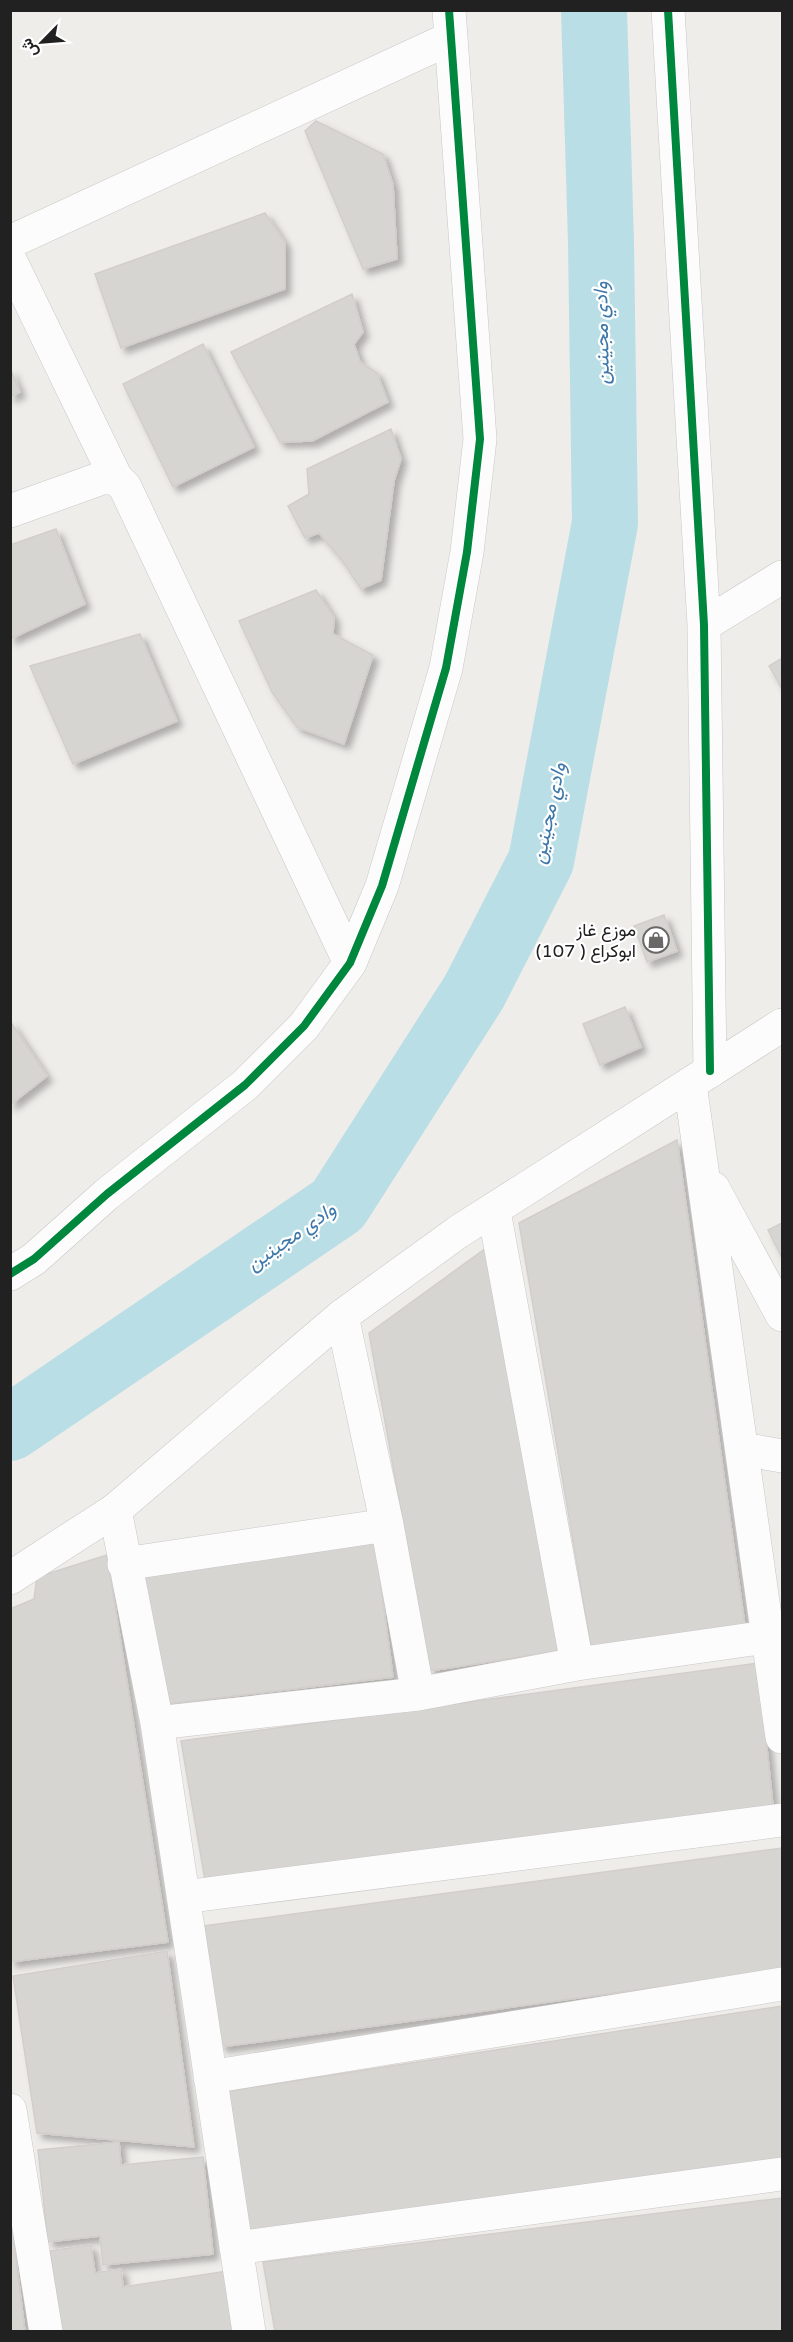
<svg xmlns="http://www.w3.org/2000/svg" width="793" height="2342" font-family="'Varela Round',Vazirmatn,sans-serif">
<style>
.lines{fill:none;stroke-linecap:round;stroke-linejoin:round}
.river{stroke:#badee5;stroke-width:66}
.building{fill:#d7d5d2;stroke:#d2cecb;stroke-width:1.5;filter:url(#shadow)}
.minor-casing{stroke:#c8c7c6;stroke-width:34}
.tertiary-casing{stroke:#c8c7c6;stroke-width:34}
.minor{stroke:#fdfcfc;stroke-width:33}
.tertiary{stroke:#fdfcfc;stroke-width:33}
.cycleway-casing{stroke:#fff;stroke-width:11}
.cycleway{stroke:#00873e;stroke-width:8}
.labels{text-anchor:middle;stroke-width:4.5;stroke-linejoin:round;paint-order:stroke}
.poi-label{font-size:18px;fill:#212121;stroke:#fff;text-anchor:end}
.water-label{font-size:20px;font-style:italic;fill:#3e78aa;stroke:#fff}
</style>
<defs>
<filter id="shadow"><feDropShadow dx="5.5" dy="5.5" stdDeviation="3" flood-color="#0004"/></filter>
</defs>
<rect width="100%" height="100%" fill="#efedea"/>
<g class="lines">
<path class="river" d="M10,1428l328,-223 136,-213 67,-131 64,-338 -4,-281 -7,-232"/>
</g>
<path class="building" d="M316,121l67,33 10,31 4,74 -34,10 -58,-138z
M265,213l20,30v46l-164,59 -26,-74z
M352,294l11,38 -9,12 6,18 17,11 11,29 -76,39 -32,1 -49,-90z
M203,344l51,103 -81,40 -50,-103z
M10,368l10,24 -10,5z
M391,429l10,30 -7,22 -13,99 -20,9 -20,-30 -22,-26 -14,5 -17,-32 21,-12 -2,-25z
M56,529l29,75 -75,35v-94z
M316,590l18,28 -1,16 40,21 -29,89 -47,-17 -25,-35 -33,-71z
M140,634l37,87 -104,43 -43,-98z
M782,658v31l-13,-23z
M664,915l13,36 -30,11 -13,-36z
M625,1007l16,40 -41,18 -17,-41z
M10,1021l37,55 -37,29z
M677,1140l68,486 -154,21 -72,-424z
M782,1223v35l-14,-28z
M486,1248l72,403 -128,20 -61,-338z
M375,1542l18,135 -226,27 -27,-130z
M107,1555l61,387 -158,20v-353l24,-10 3,-22z
M758,1663l15,143 -568,74 -24,-139z
M782,1848v122l-561,77 -17,-121z
M167,1951l27,196 -157,-14 -24,-157z
M782,2006v154l-533,71 -20,-140z
M119,2142l2,23 82,-8 10,97 -110,11 -3,-29 -52,6 -10,-92z
M782,2198v134h-507l-12,-70z
M10,2211l15,121h-15z
M91,2245l4,28 26,-4 2,18 104,-16 9,61h-174l-12,-81z"/>
<g class="lines">
<g class="minor-casing">
<path id="minor" d="M668,10l36,615 6,446
M10,242l441,-204
M10,260l106,218 9,9 225,476
M10,511l92,-33h14
M704,625l78,-48
M690,1084l92,653
M713,1188l69,127
M494,1211l83,453
M10,1274l24,-15 73,-65 138,-109 59,-59 46,-63 32,-77 64,-218 21,-116 13,-113 -31,-429
M342,1316l45,209 31,169
M743,1449l39,7
M115,1510l42,213 92,609
M124,1564l263,-39
M157,1723l261,-29 159,-30 190,-27
M184,1897l598,-77
M210,2077l572,-93
M10,2110l36,222
M236,2248l546,-74"/>
</g>
<g class="tertiary-casing">
<path id="tertiary" d="M10,1578l105,-68 227,-194 116,-84 324,-207"/>
</g>
<use href="#minor" class="minor"/>
<use href="#tertiary" class="tertiary"/>
<g class="cycleway-casing">
<path id="cycleway" d="M668,10l36,615 6,446
M10,1274l24,-15 73,-65 138,-109 59,-59 46,-63 32,-77 64,-218 21,-116 13,-113 -31,-429"/>
</g>
<use href="#cycleway" class="cycleway"/>
</g>
<defs>
<g id="shop-ring" transform="scale(1.35)"><circle r="9.5" fill="#fff" stroke="#696867" stroke-width="1.5"/><path d="M-5-2.5h2.3a2.7 3.5 0 0 1 5.4 0H5L5.5 6h-11ZM-1.5-2.5h3a1.5 2.3 0 0 0-3 0Z" fill="#696867"/></g>
</defs>
<g fill-rule="evenodd">
<use href="#shop-ring" x="656" y="940"/>
</g>
<g class="labels">
<g class="poi-label">
<text x="636" y="936">موزع غاز<tspan x="636" dy="21">ابوكراع ( 107)</tspan></text>
</g>
<g class="water-label">
<text transform="translate(601 333) rotate(-91)" y="7">وادي مجينين</text>
<text transform="translate(548 813) rotate(-78)" y="7">وادي مجينين</text>
<text transform="translate(291 1236) rotate(-35)" y="7">وادي مجينين</text>
</g>
</g>
<rect width="793" height="2342" fill="none" stroke="#212121" stroke-width="24"/>
<g transform="translate(42 42) rotate(245)" stroke="#ffffff" stroke-width="4.5" paint-order="stroke">
<path d="M0-4.5L10 22L0 15L-10 22Z" fill="#212121"/>
<text y="-9" font-size="16" font-weight="bold" text-anchor="middle" fill="#212121">ش</text>
</g>
</svg>
